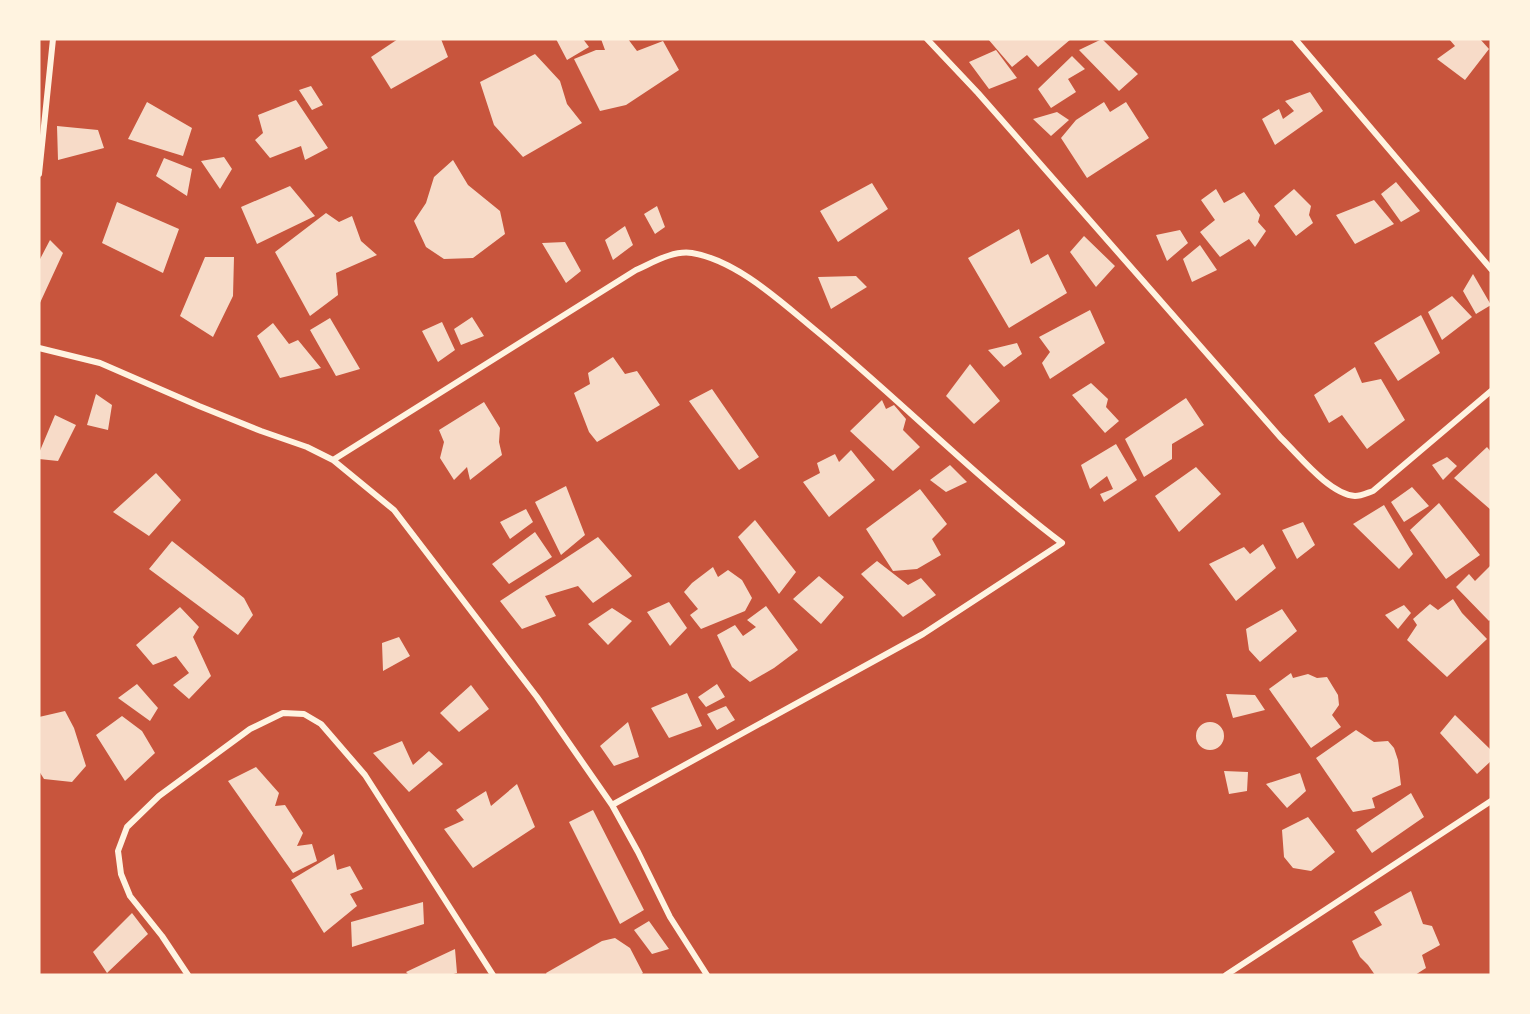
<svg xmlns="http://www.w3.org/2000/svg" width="1530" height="1014" font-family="'DejaVu Sans',sans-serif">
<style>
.building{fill:#f7dbc8}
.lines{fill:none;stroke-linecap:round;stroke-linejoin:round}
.minor{stroke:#fff3e0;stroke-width:6}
</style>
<rect width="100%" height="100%" fill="#c8553d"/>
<path class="building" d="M398,39h43l7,18 -57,32 -20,-32z
M556,39h27l6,8 -22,13z
M601,39h27l9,12 26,-10 16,29 -53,35 -26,6 -26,-52 22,-9h9z
M988,39h83l-33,28 -11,-12 -15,12z
M1102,39l36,35 -19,17 -40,-41z
M1449,39h31l9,10 -24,31 -28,-21 18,-13z
M996,50l21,28 -28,11 -20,-27z
M535,54l25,27 7,23 15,19 -59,34 -29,-32 -14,-43z
M1072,56l13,13 -17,10 8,13 -25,16 -13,-19z
M311,86l12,19 -11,5 -13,-20z
M1310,92l13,19 -48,34 -13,-26 17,-10 4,10 11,-8 -9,-10z
M296,100l32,48 -23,12 -4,-14 -31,12 -15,-18 8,-7 -5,-18z
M147,102l45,26 -9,28 -55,-17z
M1104,102l6,10 16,-10 23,36 -62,40 -26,-40 15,-18z
M1057,112l12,8 -18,16 -18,-17z
M57,126l41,4 6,18 -46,12z
M224,157l8,12 -12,20 -19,-28z
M164,158l28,11 -5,27 -31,-20z
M453,160l15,25 32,26 5,23 -32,24 -29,1 -18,-12 -12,-26 12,-18 8,-26z
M1396,182l24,29 -19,11 -20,-28z
M872,183l16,26 -50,33 -18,-31z
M290,186l25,30 -58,28 -16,-37z
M1216,189l8,14 20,-11 16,23 -2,7 8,9 -11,16 -6,-8 -29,18 -20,-25 15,-12 -14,-20z
M1294,189l17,17 -2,9 4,8 -17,13 -22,-30z
M1374,200l20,24 -39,20 -19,-29z
M117,202l62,27 -16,44 -61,-30z
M657,206l8,21 -10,7 -11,-20z
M326,213l13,9 13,-6 9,25 16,14 -41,18 2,22 -28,21 -35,-64z
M625,226l8,19 -20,15 -8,-20z
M1019,229l12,35 17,-10 19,39 -58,35 -41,-70z
M1180,230l8,13 -21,18 -11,-26z
M1084,236l31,30 -19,21 -26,-35z
M50,240l13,13 -24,52v-44z
M565,242l16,29 -15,12 -24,-40z
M1200,245l17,25 -25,12 -9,-23z
M205,257h29l-1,39 -20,41 -33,-21z
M1473,274l18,31 -15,9 -13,-23z
M856,276l11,11 -36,22 -13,-32z
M1452,296l20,21 -30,23 -14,-28z
M1090,310l15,33 -55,36 -8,-16 8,-11 -11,-15z
M1421,315l19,38 -42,28 -24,-38z
M472,317l12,19 -23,9 -7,-16z
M330,318l30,51 -24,7 -26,-46z
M442,322l13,28 -17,12 -16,-31z
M273,323l16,21 9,-4 23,28 -41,10 -23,-42z
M1017,343l5,11 -18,13 -16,-17z
M613,357l12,17 12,-3 23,34 -63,37 -8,-10 -15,-39 16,-9 -2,-11z
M970,364l30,37 -26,23 -28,-28z
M1355,367l7,16 19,-4 24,41 -38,29 -25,-34 -13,8 -15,-28z
M1091,383l17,16 -2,8 13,14 -14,12 -33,-38z
M712,389l47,68 -20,13 -50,-69z
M96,394l16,11 -4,25 -21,-5z
M1186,398l18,27 -32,19v15l-28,18 -19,-38z
M882,400l4,9 8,-4 12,14 -3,11 17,17 -27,24 -43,-40z
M484,402l16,26 -1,14 3,13 -32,25 -3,-13 -13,13 -14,-22 4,-16 -5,-12z
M55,415l21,10 -18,36 -19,-2v-6z
M1116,444l21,36 -33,22 -4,-8 13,-5 -6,-13 -17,13 -9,-24z
M1487,447l4,5v58l-37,-32z
M851,450l24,30 -46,37 -26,-35 17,-9 -3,-10 18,-9 4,8z
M1447,457l10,9 -14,14 -11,-15z
M950,465l17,17 -21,10 -16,-12z
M1196,467l25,27 -42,38 -24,-36z
M156,473l25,27 -32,36 -36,-24z
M566,486l19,49 -24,20 -26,-53z
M1412,487l17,19 -25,16 -13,-20z
M920,489l27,35 -15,15 9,16 -24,14 -24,2 -27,-42z
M1439,503l41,52 -34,24 -36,-49z
M1384,505l29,49 -14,15 -46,-45z
M526,509l7,13 -23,17 -10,-17z
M755,520l41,52 -17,22 -41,-57z
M1303,522l12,23 -18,14 -15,-29z
M535,532l17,25 -43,27 -17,-20z
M598,537l34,39 -39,27 -15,-17 -33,10 11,20 -34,13 -22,-28z
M172,541l72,57 9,17 -15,20 -89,-66z
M1263,544l13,24 -40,33 -27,-37 35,-17 6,7z
M877,561l31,24 13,-7 15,17 -33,22 -42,-43z
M1491,565v54l-2,2 -33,-34 13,-13 6,7z
M713,567l5,10 10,-7 14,10 10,18 -7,13 -44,18 -11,-14 8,-6 -14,-17 8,-9z
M819,576l25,21 -23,27 -28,-25z
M1453,599l9,14 25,26 -40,38 -40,-37 10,-15 -4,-6 17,-15 8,6z
M669,602l18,26 -17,18 -23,-34z
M1404,605l7,8 -13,16 -13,-14z
M766,606l32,44 -24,18 -24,14 -18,-15 -15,-32 18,-10 8,11 13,-9 -9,-7z
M180,607l19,20 -6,10 18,39 -22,23 -16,-14 16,-12 -13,-17 -23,9 -17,-20z
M612,608l20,13 -24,24 -20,-21z
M1282,609l15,22 -37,31 -11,-12 -3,-21z
M399,637l11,19 -27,15 -1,-28z
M1291,673l2,5 15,-4 9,4 10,-1 11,18 1,10 -7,10 9,12 -30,21 -42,-59z
M137,684l21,24 -8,13 -32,-23z
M717,684l8,13 -19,10 -8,-10z
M471,685l18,24 -30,23 -19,-19z
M687,693l15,33 -33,12 -18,-30z
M1226,694l29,1 10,15 -32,8z
M726,706l9,14 -18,10 -10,-16z
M65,711l9,17 12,38 -14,16 -28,-3 -5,-8v-54z
M1455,715l36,35v11l-14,13 -37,-41z
M122,716l20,15 13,22 -30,28 -29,-46z
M1196 736a14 14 0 1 1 28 0a14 14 0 1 1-28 0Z
M628,722l11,35 -25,9 -14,-20z
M1356,730l18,12 14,-1 6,7 4,12 3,25 -29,13 3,10 -22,4 -37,-54z
M402,741l11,24 16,-14 14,13 -34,28 -36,-39z
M256,767l23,26 -4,13 10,-1 18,28 -6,13 15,-2 5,17 -24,12 -65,-92z
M1224,771l24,1 -1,19 -18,3z
M1300,773l6,18 -19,17 -21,-24z
M517,784l18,43 -62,41 -29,-39 20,-9 -8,-10 30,-19 5,15z
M1411,793l13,24 -52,36 -16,-23z
M593,810l51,100 -24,14 -51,-102z
M1308,817l27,35 -24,19 -18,-3 -9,-11 -2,-27z
M334,854l3,16 13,-4 13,23 -13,5 7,12 -33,27 -33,-53z
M1411,891l12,33 9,2 8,19 -18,10 4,13 -11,7h-40l-7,-10 -8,-8 -8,-16 30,-16 -8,-13z
M423,902l1,22 -72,23 -1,-25z
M132,913l16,21 -41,39 -14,-21z
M649,921l20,28 -17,5 -18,-24z
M615,938l15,10 13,25 -3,2h-93l-1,-2 56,-32z
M455,949l2,24 -7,2h-41l-3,-3z"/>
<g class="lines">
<path class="minor" d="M927,39l51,54 303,345c18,17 48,56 74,58 6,0 12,-3 18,-5l118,-100
M1295,39l196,230
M39,174l14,-135
M39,348l61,15 99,43 62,25 46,16 26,13 61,50 143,187 75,108 26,47 32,65 37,58
M333,460l303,-190c16,-7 37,-20 56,-17 44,7 88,48 122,76 84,69 161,148 248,214l-139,91 -311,171
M188,975l-26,-39 -32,-40 -9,-22 -3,-23 9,-24 32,-31 91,-67 33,-16 21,1 17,10 44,51 128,200
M1226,975l265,-174"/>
</g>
<rect width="1530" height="1014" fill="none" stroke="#fff3e0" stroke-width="81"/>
</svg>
